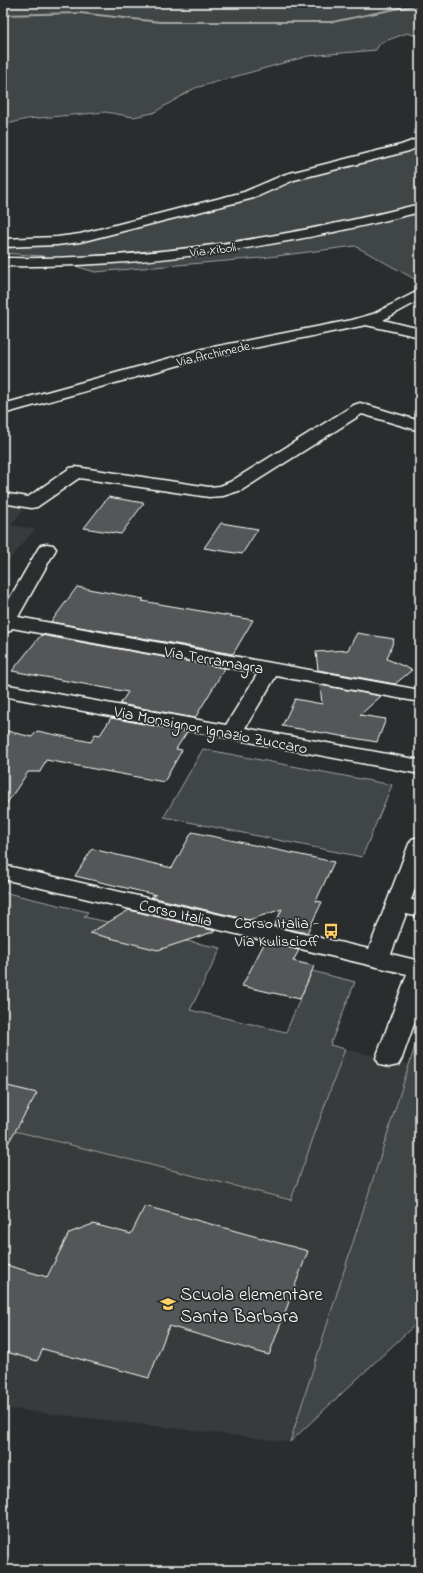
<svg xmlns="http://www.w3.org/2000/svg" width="423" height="1573" font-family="'Indie Flower',sans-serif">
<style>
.built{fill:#373a3b}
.green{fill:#414445;stroke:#a0a2a2}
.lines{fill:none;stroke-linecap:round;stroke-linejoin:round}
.stream{fill:#a6a7a7;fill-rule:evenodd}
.building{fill:#555758;stroke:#fff}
.minor-casing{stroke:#fff;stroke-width:3}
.major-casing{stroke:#fff;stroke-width:3}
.minor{fill:#2a2d2e;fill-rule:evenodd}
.major{fill:#2a2d2e;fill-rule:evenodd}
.labels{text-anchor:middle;stroke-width:3.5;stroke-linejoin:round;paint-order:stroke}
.far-street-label{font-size:13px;fill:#fff;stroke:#2a2d2e}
.street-label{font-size:16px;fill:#fff;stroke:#2a2d2e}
.poi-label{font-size:16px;fill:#fff;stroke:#2a2d2e;text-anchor:end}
.near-poi-label{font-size:19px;fill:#fff;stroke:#2a2d2e;text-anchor:start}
</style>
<rect width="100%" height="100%" fill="#2a2d2e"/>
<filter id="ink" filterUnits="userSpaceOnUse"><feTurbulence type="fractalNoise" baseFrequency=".025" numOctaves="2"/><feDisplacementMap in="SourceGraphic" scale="8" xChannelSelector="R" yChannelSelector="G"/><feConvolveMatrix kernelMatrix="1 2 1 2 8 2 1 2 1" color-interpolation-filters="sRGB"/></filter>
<g filter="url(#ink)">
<path class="built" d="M3,504l23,3 -15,18 24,4 -32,39z
M345,1049l64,15 -119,378 -287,-34v-280l288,72z"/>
<path class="green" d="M3,3h275l17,3 17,-3h108v34l-13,-4 -27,10 -4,7 -68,6 -113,32 -42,25 -20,4 -27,-5 -79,7 -24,6z
M420,142v140l-65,-36 -94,12 -166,14 -53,-16 -39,-3v-10l54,-2 205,-51z
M203,749l189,36 -30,72 -198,-40z
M3,892l85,20 -4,5 24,5 -17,11 95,8 35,7 -31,62 96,22 26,-61 43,11 -25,63 15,4 -54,151 -288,-72z
M416,1043l4,1v276l-130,122z"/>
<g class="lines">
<path class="stream" d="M420,3v2l-88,18h-172l-80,-9 -77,2v-2l77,-2 80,9h172z"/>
</g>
<path class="building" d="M108,497l36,6 -23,31 -37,-6z
M221,523l37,6 -16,25 -38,-6z
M77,587l67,12 -2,2 111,19 -20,34 -182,-32z
M357,633l37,6 -7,20 25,11 -17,14 -77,-14 -2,-18 32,-2z
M41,635l184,33 -30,50 -75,-14 8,-12 -116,-21z
M320,685l61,11 -21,19 26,4 -9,23 -95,-16 13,-27 27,5z
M111,718l76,14 -11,17 6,1 -18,32 -118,-22 -6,12h-12l-25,37v-79l29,7 5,-6 54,11 4,-8 5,1z
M192,832l142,30 -18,39 6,1 -15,31 -33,-7 8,-17 -33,11 -98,-23 5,-2 -81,-19 17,-27 80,19z
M129,910l87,21 -58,19 -68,-17z
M265,942l34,8 -6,11 21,5 -14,33 -58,-13z
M3,1085l34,8 -34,59z
M145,1206l163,45 -39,104 -100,-29 -20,52 -106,-29 -6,12 -34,-10v-87l44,13 22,-44 24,-9 38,10z"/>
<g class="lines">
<g class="minor-casing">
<path id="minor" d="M420,138v8l-11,5 -115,29 -40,18 -174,44 -23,3 -54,2v-8l54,-2 23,-3 164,-42 42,-18 115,-29z
M420,290v10l-37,20 37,9v8l-54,-12 -161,33 -202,56v-10l200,-55 149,-29 21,-6z
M360,403l60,18v10l-58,-17 -120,76 -19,6 -14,1 -130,-19 -42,29 -6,1 -28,-5v-10l25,4 42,-29 6,-1 133,20 11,-1 10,-4 124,-77z
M47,544l6,1 3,4 -38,68 402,73v12l-144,-26 -31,52 175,32v14l-417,-78v-12l223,41 32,-52 -246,-45 -2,3 -7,2v-23l35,-61 3,-4z
M420,837v38l-9,25 9,1v16l-14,-3 -15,40 29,7v46l-18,51 -4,7 -9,2 -9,-2 -4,-7 31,-84 -404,-95v-14l366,84 40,-105 3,-5z"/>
</g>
<g class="major-casing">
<path id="major" d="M420,204v8c-137,35 -275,56 -417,54v-8c145,2 277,-19 417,-54z"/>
</g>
<use href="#minor" class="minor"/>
<use href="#major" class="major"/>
</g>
</g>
<defs>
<g id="bus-bare" transform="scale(1.2)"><path d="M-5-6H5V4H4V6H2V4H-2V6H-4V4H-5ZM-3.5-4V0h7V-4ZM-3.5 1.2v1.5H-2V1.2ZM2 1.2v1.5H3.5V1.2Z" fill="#ffd166" stroke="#2a2d2e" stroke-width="2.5" paint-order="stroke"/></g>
<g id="school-bare" transform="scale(1.2)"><path d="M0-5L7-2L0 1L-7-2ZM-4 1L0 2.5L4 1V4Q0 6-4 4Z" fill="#ffd166" stroke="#2a2d2e" stroke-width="2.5" paint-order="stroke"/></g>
</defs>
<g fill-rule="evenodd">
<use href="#bus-bare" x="331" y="931"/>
<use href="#school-bare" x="168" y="1304"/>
</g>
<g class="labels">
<g class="far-street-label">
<text transform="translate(213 249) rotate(-7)" y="5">Via Xiboli</text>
<text transform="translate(213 353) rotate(-13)" y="5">Via Archimede</text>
</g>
<g class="street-label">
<text transform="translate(214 659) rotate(10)" y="6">Via Terramagra</text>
<text transform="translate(211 729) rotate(11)" y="6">Via Monsignor Ignazio Zuccaro</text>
<text transform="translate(176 912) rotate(13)" y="6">Corso Italia</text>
</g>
<g class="poi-label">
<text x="319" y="928">Corso Italia -<tspan x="319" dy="18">Via Kuliscioff</tspan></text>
</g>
<g class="near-poi-label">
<text x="180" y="1300">Scuola elementare<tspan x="180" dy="22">Santa Barbara</tspan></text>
</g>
</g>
<rect width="423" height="1573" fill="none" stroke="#2a2d2e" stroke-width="16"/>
<rect x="8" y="8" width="407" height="1557" fill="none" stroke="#fff" stroke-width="1.5" filter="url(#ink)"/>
</svg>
